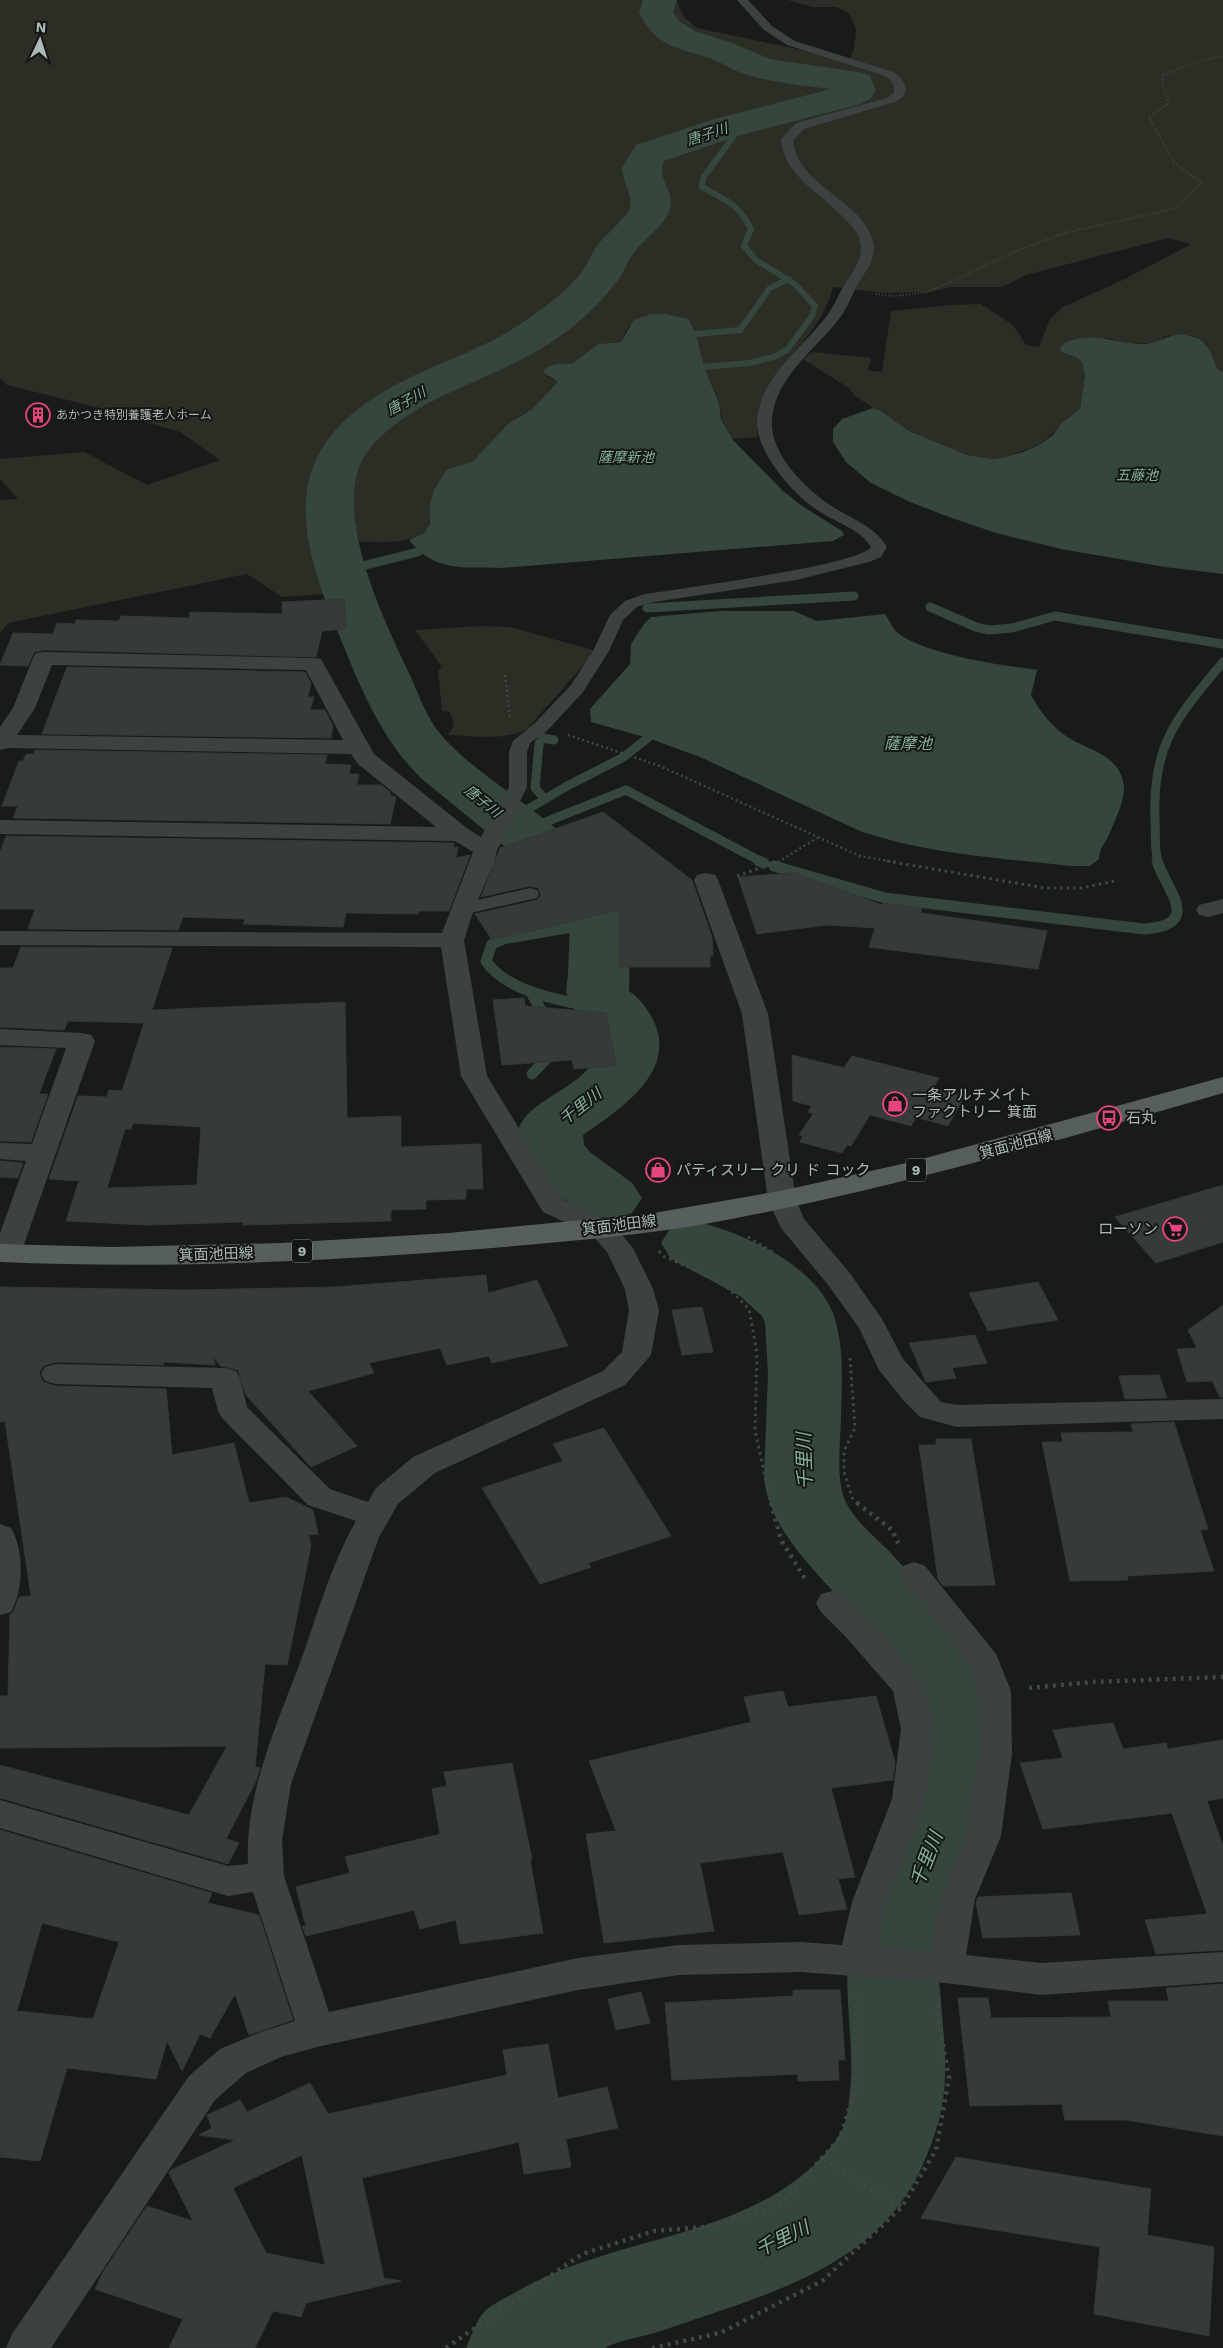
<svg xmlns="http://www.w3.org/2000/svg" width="1223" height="2348" font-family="'Work Sans','Noto Sans JP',sans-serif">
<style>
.green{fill:#2c2e25}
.water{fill:#35463c}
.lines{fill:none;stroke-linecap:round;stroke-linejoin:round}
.stream-far2{stroke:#35463c;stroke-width:6}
.stream-far1{stroke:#35463c;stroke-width:9}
.stream{stroke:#35463c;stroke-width:11}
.river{fill:#35463c;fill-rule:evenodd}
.building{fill:#363a3a;stroke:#333737;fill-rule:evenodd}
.path-far3{stroke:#404745;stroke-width:2;stroke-dasharray:1 2;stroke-linecap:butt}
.path-far2{stroke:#404745;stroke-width:2.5;stroke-dasharray:2 3;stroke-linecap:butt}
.path-far1{stroke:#404745;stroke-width:3;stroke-dasharray:2.5 4;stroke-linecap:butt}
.path{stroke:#404745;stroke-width:4.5;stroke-dasharray:3 5;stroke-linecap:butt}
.service{fill:#3c4241;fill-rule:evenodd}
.minor{fill:#3c4241;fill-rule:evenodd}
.primary{fill:#565f5d;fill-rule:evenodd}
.labels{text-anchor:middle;stroke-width:4;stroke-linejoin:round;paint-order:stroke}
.far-poi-label{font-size:12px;fill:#acbab5;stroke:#141616;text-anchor:start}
.far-water-label{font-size:14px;font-style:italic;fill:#86b299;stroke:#141616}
.shield{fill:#141616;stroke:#7e8985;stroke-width:1}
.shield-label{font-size:14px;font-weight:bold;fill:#acbab5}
.poi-label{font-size:15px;fill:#acbab5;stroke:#141616;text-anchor:start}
.street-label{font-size:15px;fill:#acbab5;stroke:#141616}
.water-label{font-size:16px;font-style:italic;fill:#86b299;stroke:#141616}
.near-water-label{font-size:19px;font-style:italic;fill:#86b299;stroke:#141616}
</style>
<rect width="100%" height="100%" fill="#191b1b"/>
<path class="green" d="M0,0h676l8,17 13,11 152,32 5,-11 2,-20 -7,-16 -13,-6h-24l-24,-7h435v372l-5,-1 -11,-27 -14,-8 -14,-2 -15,3 -4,4 -12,2 -20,1 -20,-6 -44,15 15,5 3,5 3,13 -5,33 -41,36 -33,12 -13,2 -26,-4 -60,-25 -52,-34 -6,-8 -46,-29 10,-7 58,6 -3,12 14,2 9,-61 60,-6 30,-1 32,21 13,20 13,2 11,-28 13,-12 64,-29 64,-34 -23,-6 -142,37 -24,12h-51l-22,5 -43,1 -53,-6c-14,60 -77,78 -76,150l-25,2c-11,-16 -9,-18 -13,-36 -3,-12 -11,-23 -15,-35 -4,-11 -5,-23 -8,-34l-67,-8 -8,16 -23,2 -26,20h-16l-8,13 10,5 -27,28 -23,14 -35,37 -27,9c-6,11 -13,20 -15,32 -2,6 1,13 -1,20 -6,25 -54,19 -74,20l3,43 -34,9 -43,3 -35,-23 -239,49 -8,10v-133l18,-1 -18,-20v-20l84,-7 63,33 73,-25 -40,-28 -88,-26 -85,-21 -7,-7z
M482,626l28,1 86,24 -69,78c-24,12 -53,7 -79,6l6,-9 -4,-14 -8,-1 -4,-40 4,-4 -27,-37z"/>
<path class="water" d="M651,314h15l22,5 8,15 8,33 15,36 2,16 11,20 51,52 19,15 40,25 2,4 -11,6 -332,27c-38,-1 -67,4 -92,-28l15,-7 6,-9v-20l4,-14 12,-20 27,-9 35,-37 23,-14 27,-28 -15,-10c7,-10 18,-8 29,-8l26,-20 23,-2 13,-22z
M1179,334c29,3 29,12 39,36l5,2v202l-58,-7 -104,-18 -65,-16 -47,-16 -39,-15 -39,-19 -25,-21 -13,-20v-13l9,-10 31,-11 9,4 25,18 60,25 26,4 13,-2 17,-5 16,-7 14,-10 8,-11 19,-15 5,-33 -3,-13 -4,-5 -14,-5 -4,-3 2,-5c27,-17 54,0 83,-1 12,-1 22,-8 34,-10z
M720,611h74l23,10 68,-7c4,6 8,15 13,19 28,22 103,32 139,37l-6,25c9,17 22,33 38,43 22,13 52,18 55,49 1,13 -10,35 -15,48 -4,8 -10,14 -10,24l-9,7h-20c-70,-8 -143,-12 -210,-35l-160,-74 -52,-19 -57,-16 -1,-13 40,-45 1,-20 13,-20 7,-7z"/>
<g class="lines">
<path class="stream-far2" d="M696,334l44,-4 30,-42 19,-9
M704,367l45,-4 25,-6 13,-7 25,-34 3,-10 -20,-22 -39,-24 -12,-14 7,-17c-13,-26 -25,-28 -49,-42l1,-9 41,-56"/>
<path class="stream-far1" d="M342,571l76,-19
M930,607l46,20 13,3 23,-2 43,-12 168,28
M647,608l207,-12
M545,799l-10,-11 4,-44 4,-6 11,2
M510,820l57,-34 55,-28 26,-20
M523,831l103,-41 136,72
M1158,862c-4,-14 -2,-28 -3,-42 -3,-77 22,-102 68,-158"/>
<path class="stream" d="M759,861l5,2
M774,866l111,32 259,31c60,-4 22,-39 13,-68
M600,922l-97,17 -11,5 -6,17c23,35 91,42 130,50
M530,991l17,29
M532,1074l16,-17 3,-8"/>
<path class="river" d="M643,0h34l-4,12 6,9 16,10 37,12 38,16 94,14 6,3 6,14 -5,8 -10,6 -124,32 -73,25c-8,17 11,30 6,47 -5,19 -27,31 -37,46 -6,8 -9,18 -15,26 -23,31 -56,58 -90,76 -52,29 -116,44 -157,91 -46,52 12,171 37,224 10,21 18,47 34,65 24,27 55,47 84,69 33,25 64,52 96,78l9,13 -2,95c12,8 20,20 26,33 21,50 -38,87 -72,111l1,10 6,7 42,31 10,15 -10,15c-25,7 -38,7 -60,-8 -19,-12 -34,-26 -46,-45 -38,-58 67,-65 70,-110 3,-37 -23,-30 -29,-54 -2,-6 1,-16 1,-23 1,-24 2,-48 3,-72l-149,-122c-46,-44 -67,-106 -91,-164 -46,-114 -35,-183 82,-239 34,-16 70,-28 101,-48 25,-16 54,-36 71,-61 4,-6 7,-14 12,-21 7,-10 31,-29 33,-39 3,-13 -8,-26 -8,-39l14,-23 75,-25 120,-31c-29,-3 -58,-6 -87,-15 -12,-4 -22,-12 -35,-16 -33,-11 -53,-11 -70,-46z
M696,1221c49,13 123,45 139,98 9,30 7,65 6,95 0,26 -5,56 2,81 7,22 31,41 47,57 13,14 25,29 38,44 21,25 43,48 55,78 36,93 -14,171 -40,256 -7,24 -4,49 -2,73 3,34 7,70 1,103 -4,22 -12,42 -21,63 -49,103 -162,127 -260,162 -18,6 -40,8 -56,17h-139c5,-10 8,-23 15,-32 6,-10 23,-17 33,-23 94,-56 217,-52 299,-127 10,-10 23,-23 29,-36 6,-12 7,-28 8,-40 5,-48 -8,-100 0,-146 3,-18 12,-33 18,-50 26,-68 59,-140 35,-214 -5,-14 -20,-26 -28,-37 -13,-15 -24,-31 -37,-46 -31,-35 -71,-73 -74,-122l4,-101 -3,-52 -3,-6 -22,-20 -69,-37 -10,-16 10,-16z"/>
</g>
<path class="building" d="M344,599l2,30 -24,2 -6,26 -272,-7 -10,2 -6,14 -28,-1 13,-32 40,1 4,-11 18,1 1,-4 43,1 2,-5 68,2 1,-6 92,2v-12z
M67,667l238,5 6,11 -3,14h6l-4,13h15l8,16 -2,12 -289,-4z
M35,750l292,5 -2,9 26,1 -2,9h10l-2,11h24l9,7v3l6,2 -6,27 -377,-6 5,-12h-16l17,-45h4l3,-7h8z
M603,812l89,68 20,57 1,19h-3v11h-90l-1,-57 -127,30 -17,-26 62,-14 4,-5 -3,-7 -8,-2 -49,11 19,-49z
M6,836l448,7v5l4,-1 -2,11 14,-3 -21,56h-30l-1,3 -72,-1 -3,14 -100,-3 2,-5 -62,-2 -5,13 -150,-1 7,-20h-35v-57z
M795,873l87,32 1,-2 39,5 -1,5 126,18 -9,38 -169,-22 6,-19 -48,-3 -70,9 -19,-57z
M21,947l151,1 -20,62 193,-8 2,116 54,-2v31l80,-3 2,45h-17v10l-40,1v9l-35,1v11l-148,4v-3l-96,3 -81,-4 13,-40 -30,-2 29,-83 29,1 2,-7 13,1 22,-68 -76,-2 -4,9 -64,-3v-59h13zM133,1123l68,4 -4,58 -90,3 18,-59h6z
M524,998l1,8 81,7 10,53 -42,3 -2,-9 -70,5 -9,-65z
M0,1047l56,2 -17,45h9l-17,48 -31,-1z
M792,1055l52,13 8,-12 87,22 -6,10 31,9 -16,29 -32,-9 -5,9 -41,-11 -19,31 -4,-1 -5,8 -42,-11 3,-6 -4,-1 14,-21 -5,-2 4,-6 -19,-5z
M0,1161l23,2 -5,15 -18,-1z
M1223,1185v57l-67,21 -41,-46z
M486,1275l2,18 49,-13 31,66 -76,17 -3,-7 -42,9 -7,-17 -71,15 5,10 -66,18 49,55 -46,21 -65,-72 -8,-25 -17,-4 -8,-9 2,8 -52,-3 1,3 -108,-3 -13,4 -4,7 4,9 13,4 110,3 6,66 62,-12 15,60 37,-6 27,13 5,24 -9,1 2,11 -24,119 -22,-1 -10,103 5,1 -4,13 -30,58 13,4 -11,21 -228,-66v-33l189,50 38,-69 -227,2v-52h8l2,-82 3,-1 6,-16 12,-1 -26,-175 -5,1v-135l187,3 149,-3z
M1038,1282l20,38 -70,11 -19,-38z
M1223,1305v92h-3l-8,-16 -25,1 -10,-33 20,-1 -9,-18z
M702,1307l11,45 -31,3 -10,-45z
M975,1335l12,28 -35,5 4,10 -30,4 -17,-39z
M1159,1375l8,23 -42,1 -6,-23z
M1174,1422l34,107 -8,1 14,41 -87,5 1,4 -58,1 -28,-139h21l-2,-9 72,-1 -2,-8z
M604,1428l67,108 -83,27 3,4 -51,17 -58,-96 81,-27 -10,-17z
M936,1439h35l24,146 -52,1 -5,-7 -19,-134h17z
M783,1691l5,16 88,-11 19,66 -2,18 -62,8 24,89 -17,2 9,30 -48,6 -16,-63 -83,11 14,68 -110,12 -18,-109 30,-3 -27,-70 162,-39 -7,-25z
M1113,1723l10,26 43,-6 2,6 55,-9v58l-16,3 16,45v104l-67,4 -11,-34 62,-6 -35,-101 -129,16 -23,-66 43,-5 -10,-28z
M512,1763l20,96h-2l13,74 -83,11 -4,-24 -36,9 -6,-19 -108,26 -4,-10 4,1 -10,-40 54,-14 -5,-16 95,-23 -8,-45 15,-3 -3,-14z
M0,1830l212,63 -4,10 51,12 34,105 -44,15 -14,-41 -25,44 -10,-4 -18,37 -15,-30 -11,38 -89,-11 -27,93 -40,-4zM42,1923l77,19 -26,77 -76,-8z
M1071,1893l9,42 -97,3 -7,-35 2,-6z
M1223,1984v152l-97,-16h-61l-3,-16 -92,2 -12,-108h30l3,20 120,-1 -3,-16h61l-3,-13z
M793,1990h47l5,70h-7l1,20 -41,1v-7l-126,6 -7,-77 128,-7z
M641,1992l9,31 -34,7 -8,-31z
M548,2044l10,54 49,-11 11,41 -52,11 5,28 -47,7 -5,-32 -157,36 22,100 17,3 -95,22 -5,14 -28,-6 -18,37h-86l14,-29 -88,-30 8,-17 44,-66 46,15 -24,-48 2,-3 64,-30 -36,-5 13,-7 -5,-13 33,-15 7,12 63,-29 18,31 179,-39 -4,-25zM302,2155l23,110 -59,-12 -33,-65z
M956,2157l195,32 -4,46 67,12 -5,89 -115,-22 6,-67 -179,-29z"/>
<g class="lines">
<path class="path-far3" d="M876,294l19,2 34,-4 87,-41 49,-18 112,-25 24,-26 -27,-19 -25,-46 20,-14 -6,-17 -1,-11 39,-14 22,-5"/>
<path class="path-far2" d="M505,675l5,42
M568,735l92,31 200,90 34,6
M778,862l39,-24"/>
<path class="path-far1" d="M887,861l158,27h36l34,-7
M737,876l43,-15
M748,1237l26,16
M659,1251l4,5 60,27 26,26 8,44 -2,77 16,74
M850,1358l5,70 -11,23v21l9,28 6,4"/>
<path class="path" d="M771,1503l10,37 26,42
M857,1503l35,27 8,17
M1029,1688l63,-6 131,-5
M823,2159l79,48
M446,2348l136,-94 72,-23 51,-4 75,-22 60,-67 16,-51v-91
M652,2348l68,-15 102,-52 80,-74 34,-57 13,-72 -12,-66 2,-10"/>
<path class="service" d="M737,0h11l24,26 23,15 98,31 7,5 6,10 -2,9 -9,6 -91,27 -11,11c3,46 69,59 80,101 4,16 -6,29 -14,41 -7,12 -11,25 -20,37 -24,31 -65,59 -67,102 -2,32 31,65 55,82 21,15 46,21 60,44l-6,10 -12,5 -73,18 -148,23 -11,4 -14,13 -14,31 -26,41 -36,39 -17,12 -3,9v35l-12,24h-12l-3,-4 9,-20v-35l4,-11 22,-18 36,-38 22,-34 17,-36 15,-14 20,-7c31,-5 216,-29 226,-47 -10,-17 -33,-24 -49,-34 -26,-15 -67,-61 -65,-93 4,-42 41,-69 66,-99 10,-12 15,-26 23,-39 8,-12 18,-25 14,-41 -2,-9 -9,-16 -15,-22 -23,-25 -62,-44 -64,-80l15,-16 91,-25 7,-5c1,-8 -2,-12 -9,-17l-98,-31 -23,-15z
M530,888l7,2 2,4 -2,4 -75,17 -7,-2 -2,-4 2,-4z"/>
<path class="minor" d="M44,652l269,6 8,1 53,95 94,75 13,8 20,-35 8,-2 8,2 4,5 -24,43 -3,13 -20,46 -10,31 23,136 76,124 49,23 21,25 20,41 6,21 -8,45 -26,30 -190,88 -37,31 -19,33 -88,247 -9,57 2,35 45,136 249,-54 101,-13 122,-3 41,3 10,-43 40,-103 9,-70 -8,-38 -48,-55 -24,-24 -5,-9 5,-9 11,-3 11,3 26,24 52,60 5,9 9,42 -9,70 -38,103 -10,45 52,4 9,-52 26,-63 13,-82 -1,-63 -8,-24 -71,-93 5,-8 11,-4 11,4 71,88 15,37 1,63 -11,82 -26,63 -9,56 75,8 182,-11v30l-182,13 -95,-12 -145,-11 -122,3 -101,15 -261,57 -36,10 -35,16 -31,27 -164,248h-45l6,-14 177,-258 31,-27 41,-17 34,-11 -42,-129 -25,4 -228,-68v-28l228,66 20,-2c-4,-72 32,-146 56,-212 15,-44 29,-91 52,-131l-48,-16 -86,-87 -4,-7 -6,-23 -156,-4 -11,-3 -4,-7 4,-7 11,-3 169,4 11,3 4,7 7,29 83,82 38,13 8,-14 37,-31 190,-86 19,-19 7,-42 -4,-21 -18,-37 -15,-17 -49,-23 -82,-136 -20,-129 -441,-2v-14l442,2 31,-81 -18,-11 -455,-7v-14l436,7 -78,-63 -7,-10 -343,-6 -8,2v-23l13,-19 20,-50 3,-5zM52,665l254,5 37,70 -326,-5 18,-27z
M706,873l9,2 3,5 50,134 28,186 8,19 45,53 33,47 21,40 38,43 16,3 266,-6v20l-266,8 -37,-10 -17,-17 -24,-30 -20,-42 -30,-42 -48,-58 -13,-28 -26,-186 -48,-134 3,-5z
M1223,899v14l-15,4 -9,-2 -3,-5 3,-5z
M0,1029l82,4 9,2 4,6 -74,212 -4,7 -10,2 -7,-2v-27l26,-72 -26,-2v-16l32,1 34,-96 -66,-3z
M0,1524l11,4c13,22 13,61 0,84l-11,3z"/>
<path class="primary" d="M1223,1077v16c-166,48 -332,96 -502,128 -79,15 -161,21 -241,28 -160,13 -320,20 -480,13v-18l112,3 169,-4 168,-10 205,-20 131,-23 126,-28z"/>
</g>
<defs>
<g id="building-ring" transform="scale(1.25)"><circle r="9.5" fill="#141616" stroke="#e74580" stroke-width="1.5"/><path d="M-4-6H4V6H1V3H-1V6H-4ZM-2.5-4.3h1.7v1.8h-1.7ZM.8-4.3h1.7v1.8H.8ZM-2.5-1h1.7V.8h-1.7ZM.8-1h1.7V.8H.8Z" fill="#e74580"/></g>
<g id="shop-ring" transform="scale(1.25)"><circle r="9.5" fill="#141616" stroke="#e74580" stroke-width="1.5"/><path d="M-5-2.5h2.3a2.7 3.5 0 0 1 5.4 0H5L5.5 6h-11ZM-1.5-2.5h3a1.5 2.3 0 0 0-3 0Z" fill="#e74580"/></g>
<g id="bus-ring" transform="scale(1.25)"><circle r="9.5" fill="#141616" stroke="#e74580" stroke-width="1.5"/><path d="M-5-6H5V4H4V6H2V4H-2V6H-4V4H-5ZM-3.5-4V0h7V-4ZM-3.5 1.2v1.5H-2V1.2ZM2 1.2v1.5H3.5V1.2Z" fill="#e74580"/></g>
<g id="supermarket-ring" transform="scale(1.25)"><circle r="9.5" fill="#141616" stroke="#e74580" stroke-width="1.5"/><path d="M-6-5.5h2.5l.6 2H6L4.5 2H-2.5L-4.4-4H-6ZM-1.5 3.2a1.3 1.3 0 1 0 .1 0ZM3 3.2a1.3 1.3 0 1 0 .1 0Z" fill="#e74580"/></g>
</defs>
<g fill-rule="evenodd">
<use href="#building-ring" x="38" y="415"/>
<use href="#shop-ring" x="895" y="1104"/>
<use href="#bus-ring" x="1109" y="1118"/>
<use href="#shop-ring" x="658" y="1170"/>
<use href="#supermarket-ring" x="1175" y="1229"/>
</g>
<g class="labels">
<g class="far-poi-label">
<text x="56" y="419">あかつき特別養護老人ホーム</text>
</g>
<g class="far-water-label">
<text transform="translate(707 134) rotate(-18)" y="5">唐子川</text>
<text transform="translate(406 401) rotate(-29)" y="5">唐子川</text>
<text x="626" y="462">薩摩新池</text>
<text x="1137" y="480">五藤池</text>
<text transform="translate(483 801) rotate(39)" y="5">唐子川</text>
</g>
<g class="shield">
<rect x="906" y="1158.5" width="20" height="23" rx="4"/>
<rect x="292" y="1239.5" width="20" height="23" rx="4"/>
</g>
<g class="shield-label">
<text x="916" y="1175">9</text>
<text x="302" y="1256">9</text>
</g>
<g class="poi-label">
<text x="912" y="1100">一条アルチメイト<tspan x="912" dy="17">ファクトリー 箕面</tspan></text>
<text x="1126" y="1123">石丸</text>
<text x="676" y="1175">パティスリー クリ ド コック</text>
<text x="1158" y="1234" text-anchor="end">ローソン</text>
</g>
<g class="street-label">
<text transform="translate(1016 1144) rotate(-15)" y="5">箕面池田線</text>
<text transform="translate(619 1225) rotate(-7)" y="5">箕面池田線</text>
<text transform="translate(216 1254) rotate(-2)" y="5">箕面池田線</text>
</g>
<g class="water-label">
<text x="908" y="749">薩摩池</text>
<text transform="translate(580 1106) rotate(-38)" y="6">千里川</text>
</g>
<g class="near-water-label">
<text transform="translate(804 1461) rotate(-92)" y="7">千里川</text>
<text transform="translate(926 1859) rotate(-69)" y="7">千里川</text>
<text transform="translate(782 2238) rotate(-26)" y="7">千里川</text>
</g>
</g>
<g transform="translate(40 40) rotate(4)" stroke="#141616" stroke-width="4" paint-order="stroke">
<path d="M0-4L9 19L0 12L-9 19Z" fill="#acbab5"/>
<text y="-8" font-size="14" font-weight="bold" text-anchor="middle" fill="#acbab5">N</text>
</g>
</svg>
